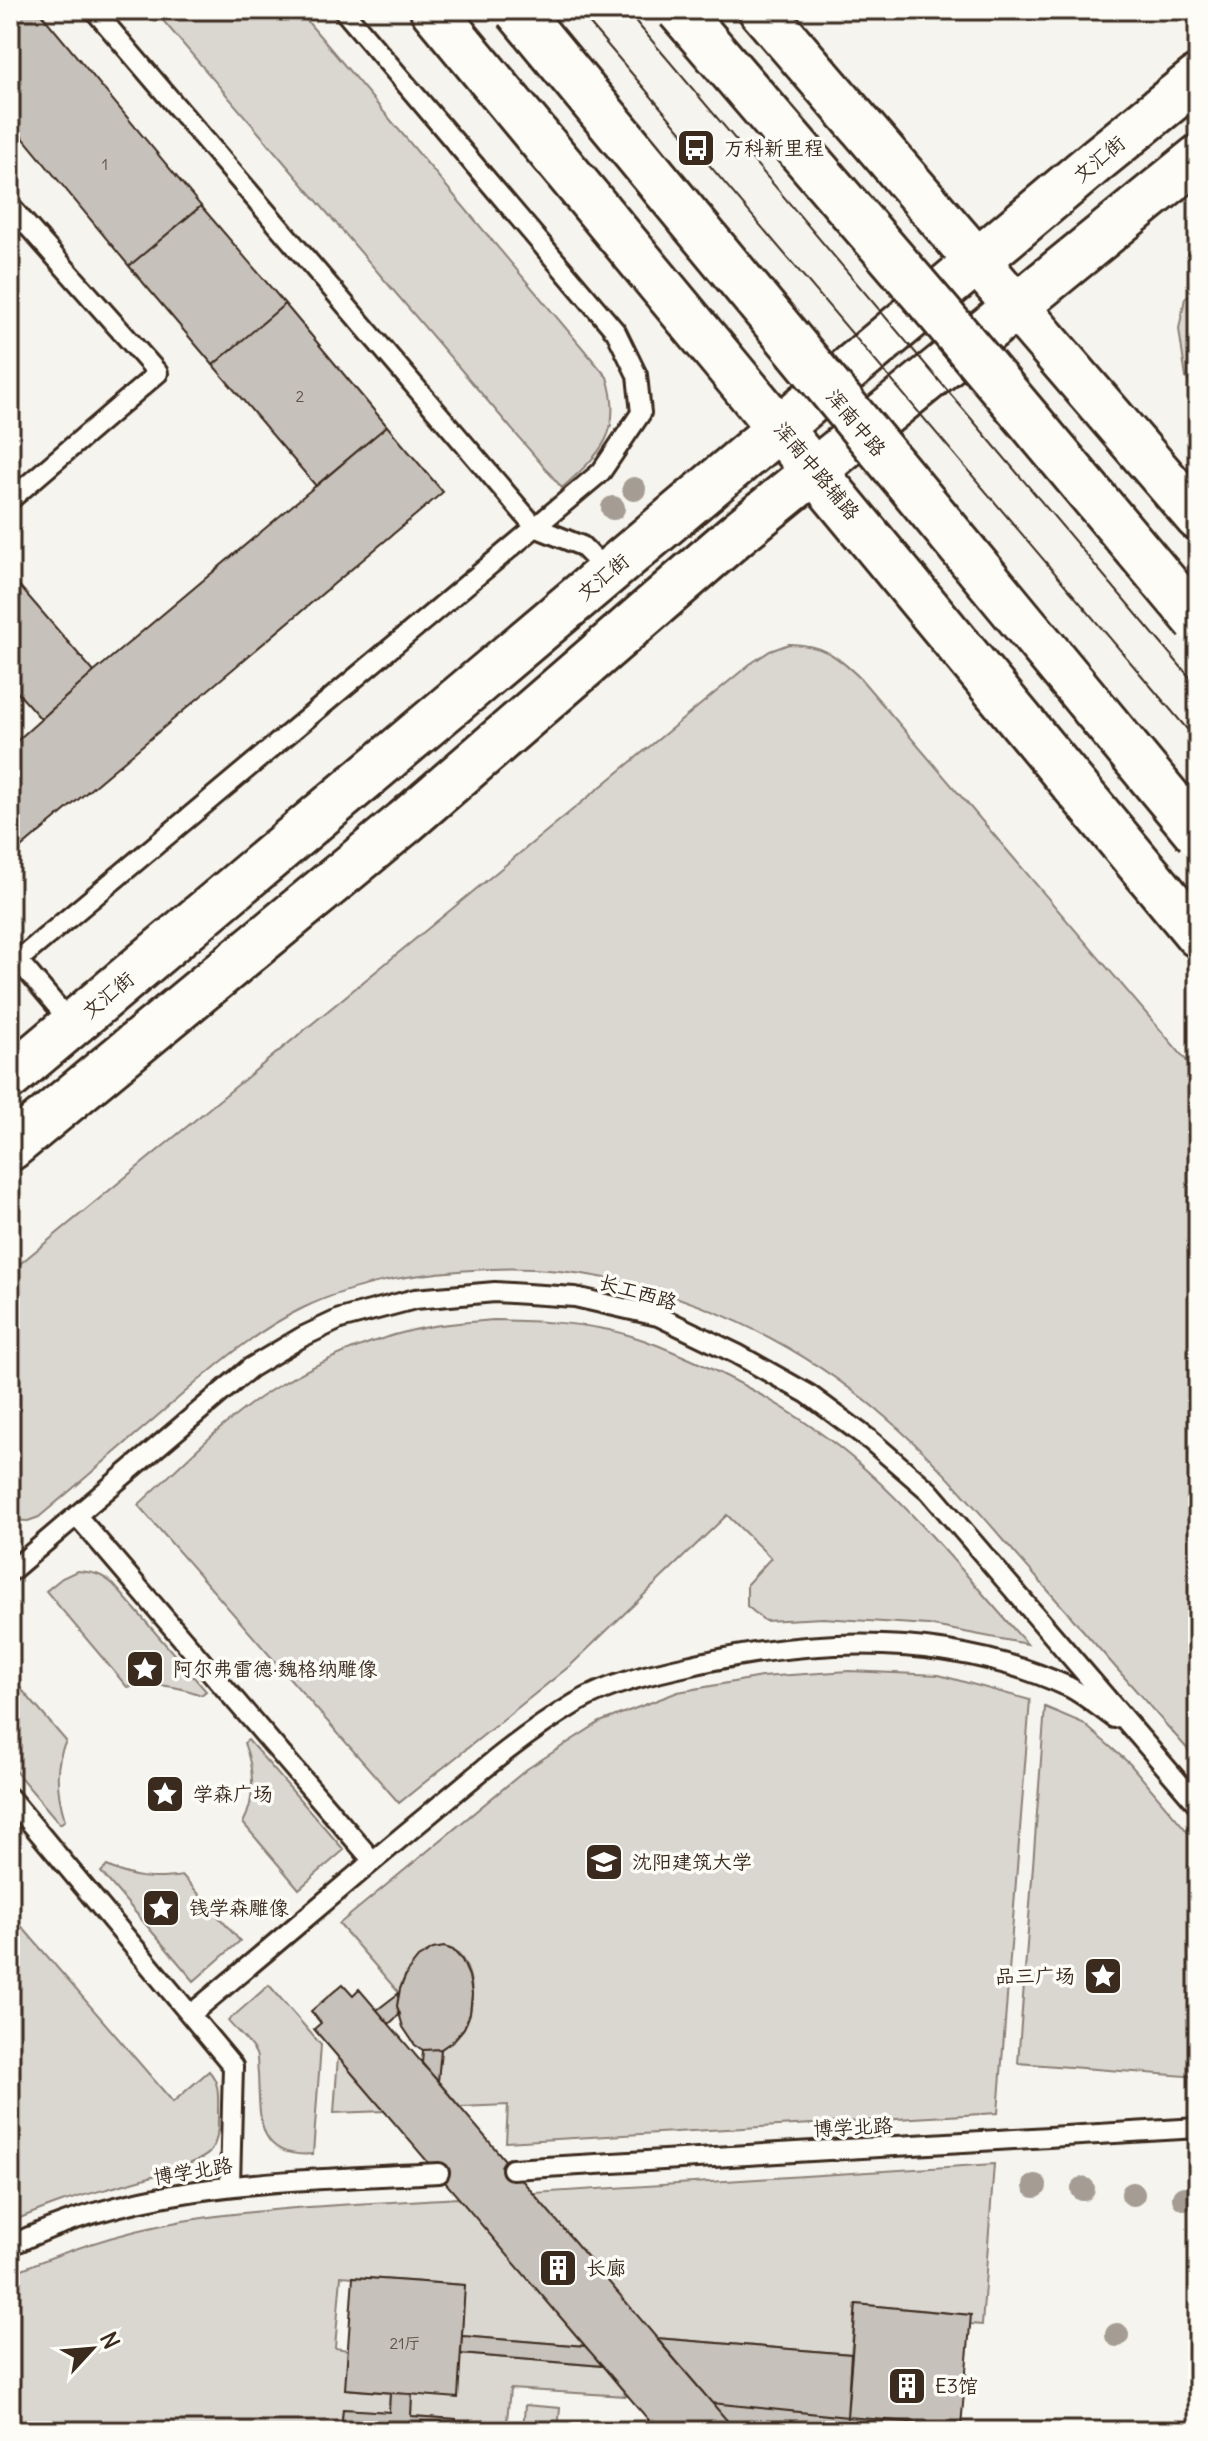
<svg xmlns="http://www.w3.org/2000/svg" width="1208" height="2441" font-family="Delius,'LXGW WenKai TC',sans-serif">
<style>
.green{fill:#dad6d0;stroke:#8a8077;stroke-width:2}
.building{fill:#c7c1bb;stroke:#3b2a1e;stroke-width:2}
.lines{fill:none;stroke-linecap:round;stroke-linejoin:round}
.lane-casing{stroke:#3b2a1e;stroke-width:24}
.secondary-casing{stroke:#3b2a1e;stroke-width:50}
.primary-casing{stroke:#3b2a1e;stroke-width:50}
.lane{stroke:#fdfcf7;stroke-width:18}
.secondary{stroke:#fdfcf7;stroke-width:44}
.primary{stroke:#fdfcf7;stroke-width:44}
.tram{stroke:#3b2a1e;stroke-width:2}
.highway-bridge-casing{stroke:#3b2a1e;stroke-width:50;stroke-linecap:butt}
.highway-bridge{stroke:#fdfcf7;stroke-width:44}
.tree{fill:#a59d94}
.labels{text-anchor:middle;stroke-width:7;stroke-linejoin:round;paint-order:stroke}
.number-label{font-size:16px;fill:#5e5045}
.poi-label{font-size:20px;fill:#3b2a1e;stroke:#fdfcf7;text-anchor:start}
.street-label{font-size:20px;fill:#3b2a1e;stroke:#fdfcf7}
</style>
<rect width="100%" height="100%" fill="#f5f4ee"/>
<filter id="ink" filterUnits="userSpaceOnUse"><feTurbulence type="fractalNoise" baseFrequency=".0125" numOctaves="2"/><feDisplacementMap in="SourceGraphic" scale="16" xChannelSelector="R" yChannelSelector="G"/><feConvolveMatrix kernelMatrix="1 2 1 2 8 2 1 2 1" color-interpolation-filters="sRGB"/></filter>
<g filter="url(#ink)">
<path class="green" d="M154,10h144l309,367c17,55 -6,76 -45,111z
M1198,287v106l-12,-15 -7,-49 6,-31z
M789,644c34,1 47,11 71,34l338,396v687c-54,-61 -108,-122 -161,-183 -49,-55 -96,-114 -153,-162 -106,-91 -252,-153 -393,-147 -64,3 -130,11 -188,39 -50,24 -92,62 -133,97 -44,38 -87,75 -131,112l-11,4 -18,-1v-248l740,-608 20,-13z
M494,1320c39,1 77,2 115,10 32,7 63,21 92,34 58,27 116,62 164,105 59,53 109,116 162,175l-99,-19 -105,-7 -58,3 -18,-15v-22l24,-26 -44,-43 -156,150 -172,138 -261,-298c43,-39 86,-86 135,-116 48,-29 104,-53 160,-63 20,-3 41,-4 61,-6z
M77,1571c16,1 25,3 37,14l92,106 -5,4c-26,-10 -46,-12 -74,-8l-81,-96 16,-13z
M849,1671l90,4 91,25 -32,413 -492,29 2,-37 -48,2 -22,-26 3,-32c8,-6 18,-12 23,-21 13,-20 11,-67 -13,-79 -7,-3 -12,0 -18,3 -19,8 -29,20 -34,41l-60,-69 188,-155 73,-47 78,-30 83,-15z
M10,1676l56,65c-13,25 -9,53 -1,79l-5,4 -50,-59z
M1045,1707l38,16 47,41 68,80v233l-180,-14z
M248,1740l96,110 -45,39 -56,-66c13,-24 11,-55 1,-80z
M107,1866c26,13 47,14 76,10l57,65 -46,40 -93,-109z
M10,1913l163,189 36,-31c11,12 9,25 9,41 0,14 1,30 -9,41 -15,16 -119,39 -147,49 -17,6 -35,13 -52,20z
M269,1985l52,60 -8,109c-58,5 -53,-38 -55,-81 -1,-5 0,-14 -2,-19 -5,-11 -20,-23 -28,-33z
M338,2056l47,55 -51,2z
M994,2164l-12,161 -12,-1v-9l-114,-11 -5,50 -195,-16 -123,-145z
M459,2198l126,148 -123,-10 2,-51 -123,-9 -6,72 13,2 -2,39 44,4 -1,19 -46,-3 -2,22h-331v-157c63,-27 131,-48 199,-57 83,-11 167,-14 250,-19z
M461,2354l142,12 24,30 -117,-7 -4,42h-50v-12l-45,-3 1,-22z
M525,2405l35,3 -2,23h-35z
M909,2422l52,4 -1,5h-51z"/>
<path class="building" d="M10,10h28l163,196 -72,60 -119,-144z
M201,206l84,98 -72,61 -84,-99z
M285,304l102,122 -71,60 -103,-121z
M387,426l56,66 -433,365v-110l84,-75z
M10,575l84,97 -53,47 -31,-35z
M444,1947l9,3 9,10 7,16 3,18 -2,19 -6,15 -10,12 -13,9 -18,1 -8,-5 -12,-18 -6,-21 3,-17 7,-17 11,-14 15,-9z
M343,1984l10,11 6,-6 377,442h-78l-344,-402 7,-6 -10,-12z
M399,1993l-2,13 3,8 -11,10 -12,-14z
M441,2049l-3,32 -16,-17 1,-14z
M353,2277l112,8 -7,113 -113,-9z
M856,2304l115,11 -10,111 -114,-9z
M462,2336l123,10 18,20 -142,-12z
M656,2338l195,16 -4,63 -135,-14z
M390,2393l22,1 -1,22 45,3v12h-115l2,-22 46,3z
M712,2403l135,14 -1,14h-110z
M847,2417l62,5v9h-63z"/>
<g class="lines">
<g class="lane-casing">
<path id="lane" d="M94,10l441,517 47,19 26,26
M10,206l148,167 -148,127
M10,951l63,74
M10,967l591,-495 40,-59 -4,-38 -21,-43 -273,-322
M77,1516l296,345
M10,1572l240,-204 52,-31 38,-18 75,-20 80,-7 80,5 83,19 79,38 71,40 62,46 59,51 269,314
M10,1798l223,268 -3,119
M191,2014c79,-65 157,-133 236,-198 48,-40 95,-81 149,-113 36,-21 80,-30 120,-39 125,-28 255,-31 373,23 16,8 31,21 45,31
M512,2169l686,-41
M10,2246c132,-66 286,-65 429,-73"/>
</g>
<g class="secondary-casing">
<path id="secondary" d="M10,1077l1087,-917 101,-82
M10,1148l395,-326 332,-288 461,-376"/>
</g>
<g class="primary-casing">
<path id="primary" d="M433,10l765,925
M761,10l437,508"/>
</g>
<use href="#lane" class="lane"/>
<use href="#secondary" class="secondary"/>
<use href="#primary" class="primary"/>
<path class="tram" d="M578,10l620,732
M626,10l572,677"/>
<g class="highway-bridge-casing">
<path id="highway-bridge" d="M517,10l681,824
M679,10l261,304 258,308"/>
</g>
<use href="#highway-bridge" class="highway-bridge"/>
</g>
<g class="tree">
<circle cx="634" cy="489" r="12"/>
<circle cx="613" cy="508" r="12"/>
<circle cx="1035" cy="2186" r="12"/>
<circle cx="1083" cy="2189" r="12"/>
<circle cx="1133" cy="2194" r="12"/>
<circle cx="1184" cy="2198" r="12"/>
<circle cx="1117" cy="2335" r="12"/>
</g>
</g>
<defs>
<g id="bus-square" transform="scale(2)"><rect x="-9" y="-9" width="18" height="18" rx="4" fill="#3b2a1e" stroke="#fdfcf7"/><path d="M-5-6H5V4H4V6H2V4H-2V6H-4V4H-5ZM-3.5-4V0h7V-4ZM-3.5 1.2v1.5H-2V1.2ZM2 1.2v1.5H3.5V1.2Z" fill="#fff"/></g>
<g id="sight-square" transform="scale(2)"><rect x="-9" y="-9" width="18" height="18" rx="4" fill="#3b2a1e" stroke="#fdfcf7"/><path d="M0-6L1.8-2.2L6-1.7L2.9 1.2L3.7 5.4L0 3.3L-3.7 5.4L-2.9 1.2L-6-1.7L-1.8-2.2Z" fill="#fff"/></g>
<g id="university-square" transform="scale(2)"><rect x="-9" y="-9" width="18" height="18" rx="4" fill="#3b2a1e" stroke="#fdfcf7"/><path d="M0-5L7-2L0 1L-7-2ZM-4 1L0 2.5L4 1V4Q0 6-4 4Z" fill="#fff"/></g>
<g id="building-square" transform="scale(2)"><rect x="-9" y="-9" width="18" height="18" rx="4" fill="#3b2a1e" stroke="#fdfcf7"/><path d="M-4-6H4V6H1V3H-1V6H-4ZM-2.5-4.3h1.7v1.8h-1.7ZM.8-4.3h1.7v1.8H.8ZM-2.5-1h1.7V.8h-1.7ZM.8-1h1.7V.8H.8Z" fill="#fff"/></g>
</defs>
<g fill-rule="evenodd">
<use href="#bus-square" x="696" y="148"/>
<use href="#sight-square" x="145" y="1669"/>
<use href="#sight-square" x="165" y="1794"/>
<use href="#university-square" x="604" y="1862"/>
<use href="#sight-square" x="161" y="1908"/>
<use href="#sight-square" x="1103" y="1976"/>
<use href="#building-square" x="558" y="2268"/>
<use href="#building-square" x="907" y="2386"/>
</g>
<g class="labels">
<g class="number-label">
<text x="105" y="170">1</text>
<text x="300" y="402">2</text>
<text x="405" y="2349">21厅</text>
</g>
<g class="poi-label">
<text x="724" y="155">万科新里程</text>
<text x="173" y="1676">阿尔弗雷德·魏格纳雕像</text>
<text x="193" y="1801">学森广场</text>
<text x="632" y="1869">沈阳建筑大学</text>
<text x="189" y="1915">钱学森雕像</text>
<text x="1075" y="1983" text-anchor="end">品三广场</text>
<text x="586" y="2275">长廊</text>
<text x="935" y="2393">E3馆</text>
</g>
<g class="street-label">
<text transform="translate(1099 159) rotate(-40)" y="7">文汇街</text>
<text transform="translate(856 423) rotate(50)" y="7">浑南中路</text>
<text transform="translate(817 471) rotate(50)" y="7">浑南中路辅路</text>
<text transform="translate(603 577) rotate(-40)" y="7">文汇街</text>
<text transform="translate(108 995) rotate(-40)" y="7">文汇街</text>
<text transform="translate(638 1292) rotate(16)" y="7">长工西路</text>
<text transform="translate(853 2127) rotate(-3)" y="7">博学北路</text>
<text transform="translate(193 2171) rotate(-9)" y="7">博学北路</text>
</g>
</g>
<rect width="1208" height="2441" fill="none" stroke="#fdfcf7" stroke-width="40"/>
<rect x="20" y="20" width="1168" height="2401" fill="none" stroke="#3b2a1e" stroke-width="3" filter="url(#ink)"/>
<g transform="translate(92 2349) rotate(64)" stroke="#fdfcf7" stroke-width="6" paint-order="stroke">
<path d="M0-6L14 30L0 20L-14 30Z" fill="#3b2a1e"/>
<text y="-12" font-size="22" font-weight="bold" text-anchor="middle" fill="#3b2a1e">N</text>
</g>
</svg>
